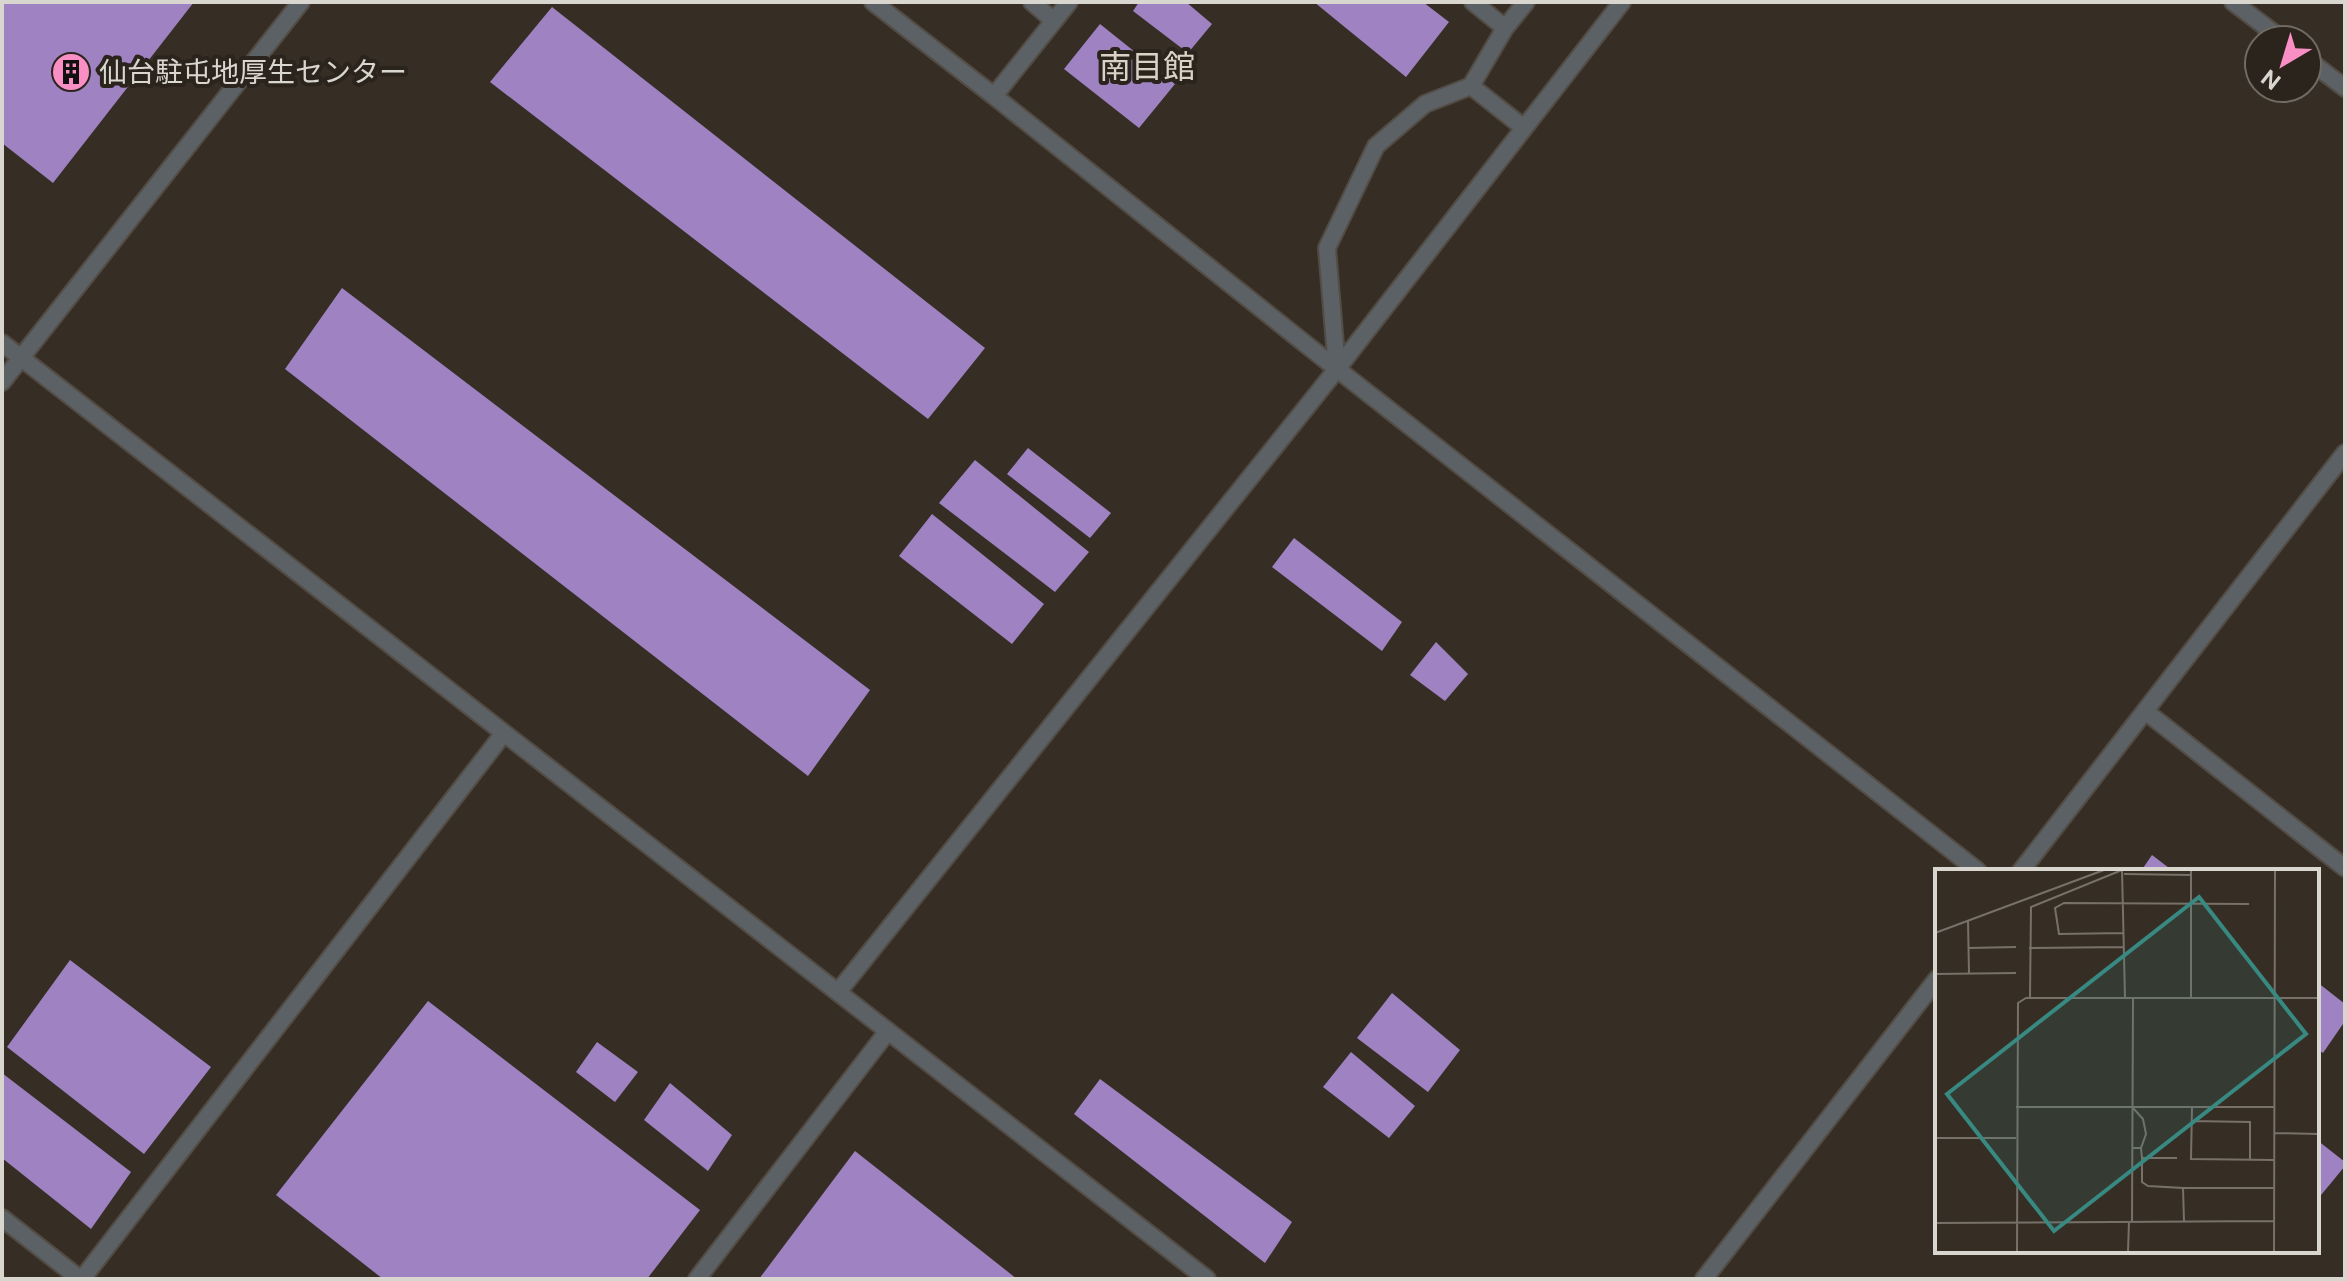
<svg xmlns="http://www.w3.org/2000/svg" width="2347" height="1281" font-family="'Public Sans','Noto Sans JP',sans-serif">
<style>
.building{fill:#9f82c1}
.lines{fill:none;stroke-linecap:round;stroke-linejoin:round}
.lane-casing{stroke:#534c44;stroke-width:20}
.lane{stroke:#5b6164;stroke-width:16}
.labels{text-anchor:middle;stroke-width:8;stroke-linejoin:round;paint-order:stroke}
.poi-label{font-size:28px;fill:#d9d5cf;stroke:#2b241c;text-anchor:start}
.quarter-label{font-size:32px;fill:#dbd2c7;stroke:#2b241c}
.inset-road{fill:none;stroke:#777169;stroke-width:2}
.view{fill:#378981;fill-opacity:0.15;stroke:#378981;stroke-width:4}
.inset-edge{fill:none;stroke:#d9d5cf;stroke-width:4}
</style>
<rect width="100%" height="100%" fill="#362e25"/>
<path class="building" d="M2,2h192l-141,181 -51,-40z
M1139,2h47l26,22 -24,29 -55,-42z
M1314,2h109l26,20 -43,55z
M552,7l433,341 -57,71 -438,-337z
M1100,24l75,60 -36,44 -75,-59z
M342,288l528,402 -62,86 -523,-407z
M1028,448l83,65 -21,25 -83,-64z
M975,460l114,92 -34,40 -116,-89z
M932,514l112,90 -32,40 -113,-88z
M1294,538l108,84 -20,29 -110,-84z
M1436,642l32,32 -23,27 -35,-26z
M2152,855l21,16h-32z
M70,960l141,107 -67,87 -137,-107z
M2317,982l28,22v17l-22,32 -6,-4z
M1392,993l68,57 -32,42 -71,-54z
M428,1001l272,209 -53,69h-264l-107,-84z
M597,1042l41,30 -23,30 -39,-30z
M1351,1052l64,54 -26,32 -66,-51z
M2,1073l129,99 -40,57 -89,-71z
M1100,1079l192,143 -27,41 -191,-149z
M670,1083l62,52 -24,36 -64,-51z
M2317,1140l28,22v4l-28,34z
M855,1151l162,128h-258z"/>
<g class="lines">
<g class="lane-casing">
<path id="lane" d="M873,2l121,94
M1032,2l22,19
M1069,2l-75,94 343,273 641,502
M2233,2l50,38
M1505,28l21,-26
M2307,59l38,29
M1471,86l34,-58 -32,-26
M2,343l1205,936
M1337,369l-10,-121 49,-102 49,-42 46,-18 53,42
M2,382l299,-380
M2145,711l200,157
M2021,871l324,-418
M838,992l499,-623 285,-367
M2,1218l78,61
M82,1279l422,-546
M697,1279l191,-248
M1704,1279l233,-300"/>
</g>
<use href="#lane" class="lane"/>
</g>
<defs>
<g id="building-disc" transform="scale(2)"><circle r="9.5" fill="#fa8fc6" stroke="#2b241c"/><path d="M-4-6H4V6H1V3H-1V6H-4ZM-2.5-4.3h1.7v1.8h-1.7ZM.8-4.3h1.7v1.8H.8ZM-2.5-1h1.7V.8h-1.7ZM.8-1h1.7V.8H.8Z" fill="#111"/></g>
</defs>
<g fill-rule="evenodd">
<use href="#building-disc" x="71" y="72"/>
</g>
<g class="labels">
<g class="poi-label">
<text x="99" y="82">仙台駐屯地厚生センター</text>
</g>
<g class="quarter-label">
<text x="1147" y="78">南目館</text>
</g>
</g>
<g transform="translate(1935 869)">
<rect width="384" height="384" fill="#362e25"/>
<path class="inset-road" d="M189,5l66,1M33,52l1,53M0,64l169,-63M189,64l-65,1 -4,-26 9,-5 185,1M34,79l47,-1M94,79l95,-1M0,105l81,-1M95,129l1,-91 91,-37 3,128M256,129v-128M81,238h176l-1,52 83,1M257,238h82M256,252l59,1v38M339,264l45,1M0,269h81M197,279h9l5,-14 -3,-15 -10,-11M206,279l1,10h35M207,289v24l6,4 35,2 1,33M248,319h91M197,352l1,-223M0,354l339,-2M82,383l1,-249 8,-5h293M193,383l1,-31M339,383l1,-382"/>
<path class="view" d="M264,28l107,137 -252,197 -107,-137z"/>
<rect width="384" height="384" class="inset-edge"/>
</g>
<rect width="2347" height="1281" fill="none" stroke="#d9d5cf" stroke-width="8"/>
<g transform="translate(2283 64) rotate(218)"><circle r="38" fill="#2b241c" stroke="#716b64" stroke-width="2"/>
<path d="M0-6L14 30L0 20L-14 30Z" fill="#fa8fc6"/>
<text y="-12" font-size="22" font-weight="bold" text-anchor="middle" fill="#d9d5cf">N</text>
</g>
</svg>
